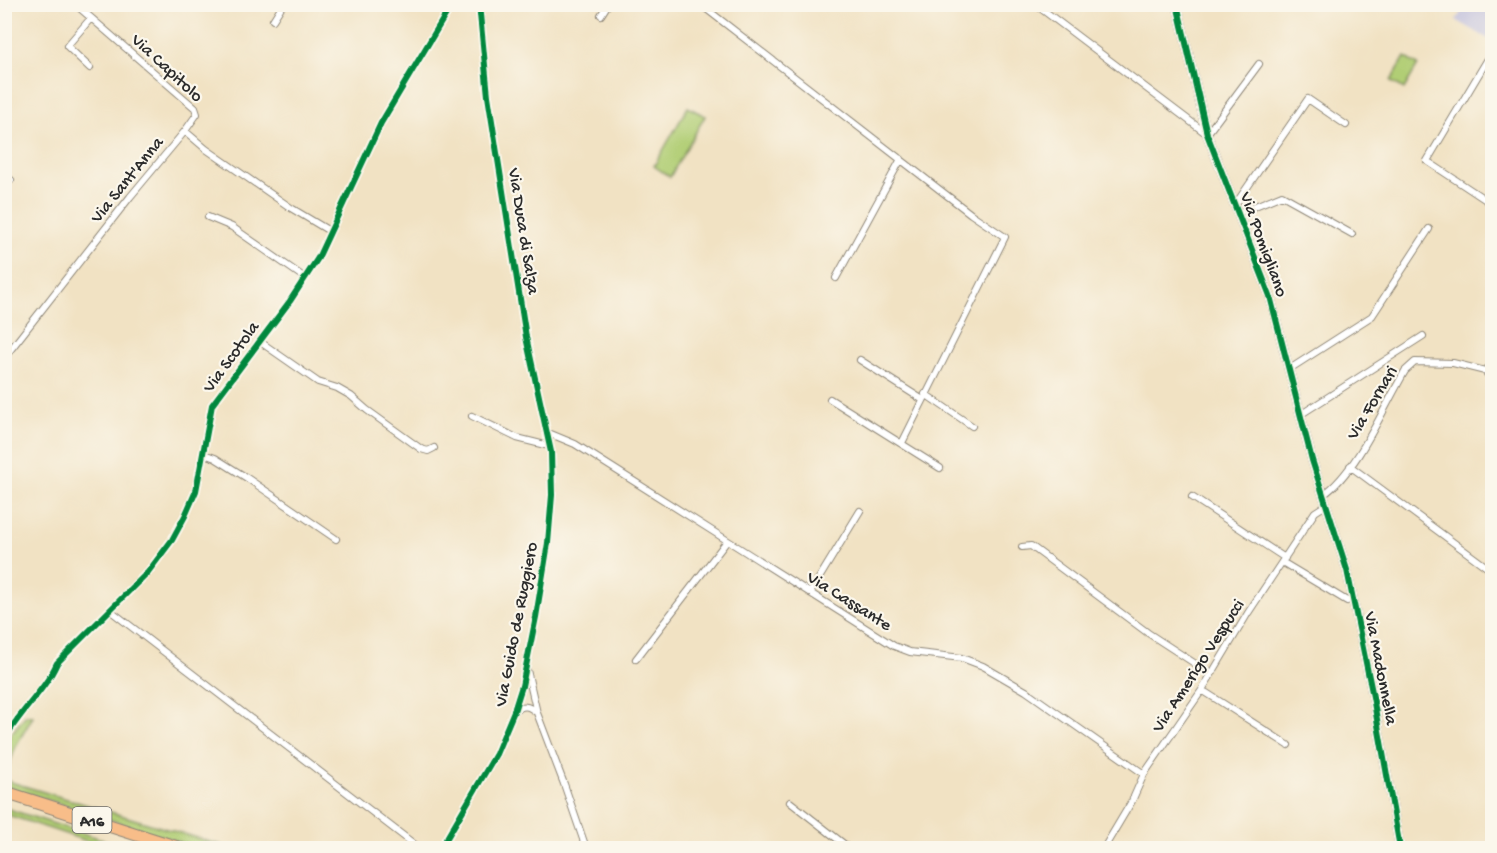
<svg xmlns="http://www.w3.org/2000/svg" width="1497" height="853" font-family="'Gochi Hand',sans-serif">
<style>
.industrial{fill:#c2c1dc}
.green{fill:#b1ce75;stroke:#6e7c50;stroke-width:1.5}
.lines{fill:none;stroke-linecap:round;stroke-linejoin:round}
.minor-casing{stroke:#8e8677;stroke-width:8}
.tertiary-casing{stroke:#8e8677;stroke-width:10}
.motorway-casing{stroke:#8e8677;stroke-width:14}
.minor{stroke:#fff;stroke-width:6}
.tertiary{stroke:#fff;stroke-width:8}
.motorway{stroke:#f8bd89;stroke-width:12}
.cycleway-casing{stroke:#fbf7ec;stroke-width:10}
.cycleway{stroke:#00873e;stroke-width:6}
.labels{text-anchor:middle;stroke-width:4.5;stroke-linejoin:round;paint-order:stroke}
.shield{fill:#fbf7ec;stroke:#696865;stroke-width:1.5}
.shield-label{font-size:16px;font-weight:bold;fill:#2b2b2b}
.street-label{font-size:18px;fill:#2b2b2b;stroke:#fbf7ec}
</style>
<rect width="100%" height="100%" fill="#fbf7ec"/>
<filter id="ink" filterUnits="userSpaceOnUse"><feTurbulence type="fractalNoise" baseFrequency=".0167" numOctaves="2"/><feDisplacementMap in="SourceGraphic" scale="12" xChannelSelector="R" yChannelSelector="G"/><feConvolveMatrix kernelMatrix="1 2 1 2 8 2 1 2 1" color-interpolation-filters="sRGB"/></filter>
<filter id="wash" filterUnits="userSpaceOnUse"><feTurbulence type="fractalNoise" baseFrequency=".008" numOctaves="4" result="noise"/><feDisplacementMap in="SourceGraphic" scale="24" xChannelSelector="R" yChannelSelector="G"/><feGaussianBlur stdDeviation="1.35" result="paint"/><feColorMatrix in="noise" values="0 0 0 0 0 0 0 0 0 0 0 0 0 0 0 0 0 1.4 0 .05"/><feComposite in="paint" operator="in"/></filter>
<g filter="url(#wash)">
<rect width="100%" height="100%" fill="#f1e2c3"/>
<path class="industrial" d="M1466,5h26v36l-36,-21z"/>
<path class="green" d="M1405,57l13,8 -14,24 -13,-8z
M688,107l17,9 -35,61 -16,-11z
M26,715l7,1 -17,30 -11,30v-30l5,-11z
M4,780l226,68h-32l-193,-62z
M5,808l124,40h-21l-103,-34z"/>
</g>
<g filter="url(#ink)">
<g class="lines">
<g class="minor-casing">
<path id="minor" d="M75,4l120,104 2,6 -12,17
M700,4l271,210 34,23 -103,206
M1035,4l172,130 52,-70
M601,15l7,-11
M273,20l10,-16
M1492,52l-65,109 65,43
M90,68l-23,-22 24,-28
M4,175l7,5
M1235,205l73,-106 38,26
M1238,213l44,-18 70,39
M208,217l24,10 73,51
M836,278l65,-119
M259,341l59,41 19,6 14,8 16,14 54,39 7,2 6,-3
M4,358l126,-161 55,-66 21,18 85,59 40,24
M860,360l63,40
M1288,370l84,-54 57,-87
M1485,371l7,9
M925,394l47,32
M830,399l110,69
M1300,415l123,-79
M472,416l45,22 32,8
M546,432l29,12 319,202 16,6 52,6 21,8 43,25 118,83
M204,454l11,4 32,20 89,61
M1350,466l142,105
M1323,495c34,-23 61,-88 82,-124l10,-9 38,1 32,8 7,-7
M1192,497l93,61
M1022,547l9,-1 117,87 63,41
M1282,562l65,39
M810,593l50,-82
M111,611l308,237
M636,659l91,-118
M527,670l10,43 27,71 22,64
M1202,690l86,55
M514,711c9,-6 14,-6 22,1
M4,740c15,-28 40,-48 53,-77l91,-91 24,-32 13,-24 11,-25 16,-86 78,-104 28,-43 63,-135 71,-119
M790,802l59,46
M441,848l55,-94 18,-43 8,-25 14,-69 12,-74 4,-48 -1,-43 -25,-115 -38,-241 -9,-92
M1104,848l28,-47 12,-27 58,-84 46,-77 67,-101 11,-7"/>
</g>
<g class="tertiary-casing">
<path id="tertiary" d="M1177,4l30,130 63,162 42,164 35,110 26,127 27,151"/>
</g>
<g class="motorway-casing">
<path id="motorway" d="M4,792l175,56"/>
</g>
<use href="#minor" class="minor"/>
<use href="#tertiary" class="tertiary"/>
<use href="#motorway" class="motorway"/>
<g class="cycleway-casing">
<path id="cycleway" d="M1177,4l30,130 63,162 42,164 35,110 26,127 27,151
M4,740c15,-28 40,-48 53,-77l91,-91 24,-32 13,-24 11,-25 16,-86 78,-104 28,-43 63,-135 71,-119
M441,848l55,-94 18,-43 8,-25 14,-69 12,-74 4,-48 -1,-43 -25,-115 -38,-241 -9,-92"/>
</g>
<use href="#cycleway" class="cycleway"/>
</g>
</g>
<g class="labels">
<rect class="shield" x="72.5" y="807" width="39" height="26" rx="4.5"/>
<g class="shield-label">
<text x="92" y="826">A16</text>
</g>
<g class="street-label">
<text transform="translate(168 67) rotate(43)" y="6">Via Capitolo</text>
<text transform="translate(126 179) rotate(-51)" y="6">Via Sant'Anna</text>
<text transform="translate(525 231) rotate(81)" y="6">Via Duca di Salza</text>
<text transform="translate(1265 244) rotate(70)" y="6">Via Pomigliano</text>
<text transform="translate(230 356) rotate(-54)" y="6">Via Scotola</text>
<text transform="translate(1371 402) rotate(-59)" y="6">Via Fornari</text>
<text transform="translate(850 600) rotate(32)" y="6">Via Cassante</text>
<text transform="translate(515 624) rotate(-79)" y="6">Via Guido de Ruggiero</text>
<text transform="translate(1197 665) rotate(-57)" y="6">Via Amerigo Vespucci</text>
<text transform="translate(1382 668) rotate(79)" y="6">Via Madonnella</text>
</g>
</g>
<rect width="1497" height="853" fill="none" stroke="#fbf7ec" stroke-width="24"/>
</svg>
